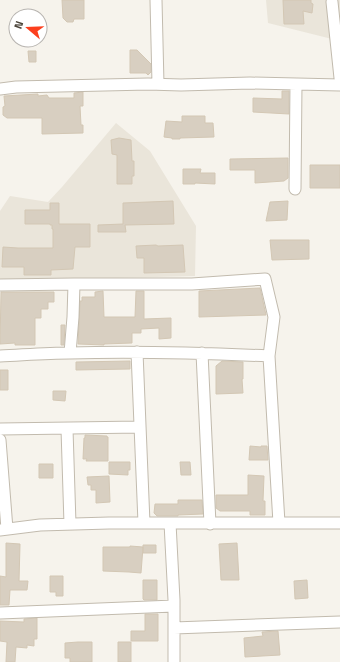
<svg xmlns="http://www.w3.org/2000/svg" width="340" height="662" font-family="'Titillium Web',sans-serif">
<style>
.residential{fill:#eae5da}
.building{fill:#d8cfc1;stroke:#d3c7b4}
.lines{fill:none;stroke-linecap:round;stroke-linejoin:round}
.minor-casing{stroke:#c2bbae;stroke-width:13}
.minor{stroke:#fff;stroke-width:11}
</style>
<rect width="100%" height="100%" fill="#f6f3ec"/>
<path class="residential" d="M266,0h74v41l-72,-18z
M116,123l34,28 46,75 -1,50 -195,5v-70l10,-15 38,6 14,-15z"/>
<path class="building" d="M62,0h22v19h-10l-1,3h-6l-4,-4z
M283,0h28v3l2,1 -1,9 -9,-2 1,13h-20z
M130,50h7l14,14v8l-3,3 -2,-2h-16z
M28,51h8v11h-7z
M282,91h7v23l-36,-2v-14l29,1z
M83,92v14h-3l1,19h2v8l-41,1v-16h-35l-4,-3v-8l2,-1 -1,-10 34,-2v2l9,-1 2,3h25v-5z
M182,116h23v7h8l1,14 -34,1v1h-8v-1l-8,-1 2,-16 16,1z
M119,138l12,2 1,21h2v15h-2v8h-15v-29l-5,-1 -1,-14z
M288,158v20l-4,3 -29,2v-13h-25v-11z
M310,165h30v23h-30z
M183,169h18l-1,4h15v11l-20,-1v1h-12z
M173,201l1,23 -49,1 1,7h-28v-7l25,-1v-21z
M288,201l-1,19 -21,1 4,-19z
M50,203h9v21h31v23h-15l-2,22 -22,1v5h-27v-8h-22l1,-20 15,1h35v-19h-1v-4h-2v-1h-25v-14h25z
M270,240h39v19l-37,1z
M156,245l2,1 25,-1 2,27 -41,1v-15h-7l-1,-12z
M260,288l6,27 -67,2v-26z
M103,291l1,26h31l1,-26h8v28l27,-1v20l-12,1v-11l-18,1v4h-9v10l-28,1v1l-26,-1 2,-43h2v-4h13v-5z
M1,292h53v10h-6v7h-7v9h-6v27h-20v-2l-15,1z
M61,325h4l-1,20h-3z
M130,361v8l-54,1v-8z
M222,361l21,1v17h-1l1,14 -27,1v-28z
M0,370h8v20h-8z
M53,391h13l-1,10 -12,-1z
M85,435l22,1v1h1v24h-22l1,-2h-4l1,-21h1z
M250,446l11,1v-1h6l1,14h-19z
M109,462h21v8h-2v5l-19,-1z
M180,462h10l1,13h-10z
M39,464h14v14h-14z
M248,475l16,1 -1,25h2v14h-15v-4h-30l-4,-3v-13h32z
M109,476l1,26 -14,1v-13h-5v-5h-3l-1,-8z
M178,500h24l1,14 -25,1v1h-21l-3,-3 1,-9h23z
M6,543l14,1 -1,37h9l-1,9h-17l-1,15h-9v-29l6,1z
M237,543l2,37h-18l-2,-36z
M143,545h13v8h-13z
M130,546l13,1 -2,26 -12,-1 -26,-1v-24h27z
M50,576h13v20h-7v-4h-6z
M143,580h14v20h-13l-1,-1z
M307,580l1,18 -13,1 -1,-18z
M145,614h13v27h-27v-10h14z
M37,618v21h-3v7l-7,-1v3l-11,-1 -1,15h-9l1,-20 -7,-1v-20l24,1v-3z
M278,631l2,24 -35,2 -1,-19 19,-2 -1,-4z
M78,642h14v20h-22v-4h-5v-15z
M118,642h13v20h-13z"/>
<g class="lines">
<g class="minor-casing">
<path id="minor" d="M156,0l2,84
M332,2l8,76
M0,89l16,-2 132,-3 33,1 69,-2 90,2
M295,189l1,-105
M74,284h118l73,-5 9,38 -5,39
M0,285l74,-1 -1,33 -3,36
M137,352l7,171
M202,353l8,171
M0,356c23,-1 47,-3 70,-3 67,-2 133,0 199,3l10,167
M0,429l140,-2
M67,429l3,95
M0,440l7,89
M170,523l4,77v62
M0,530l40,-5 69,-2h231
M0,613l174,-7
M174,628l166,-6"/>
</g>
<use href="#minor" class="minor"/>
</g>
<g transform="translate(28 28) rotate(289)"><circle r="19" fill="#ffffff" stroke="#b7b4b0"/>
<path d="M0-3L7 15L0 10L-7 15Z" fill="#fc3f1d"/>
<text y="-6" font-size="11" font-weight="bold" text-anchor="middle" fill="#4b4439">N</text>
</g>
</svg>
